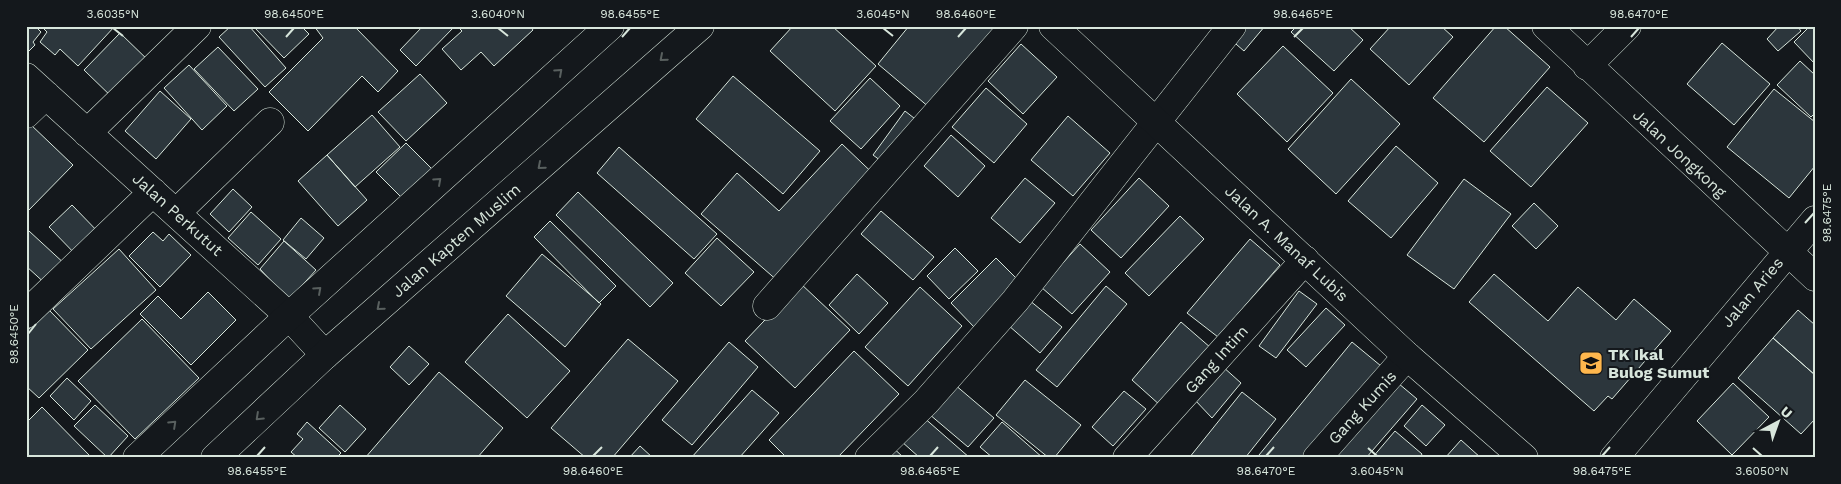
<svg xmlns="http://www.w3.org/2000/svg" width="1841" height="484" font-family="'Work Sans',sans-serif">
<style>
.building{fill:#2c363c;stroke:#d8e6dc}
.lines{fill:none;stroke-linecap:round;stroke-linejoin:round}
.minor-casing{stroke:#d8e6dc;stroke-width:29}
.tertiary-casing{stroke:#d8e6dc;stroke-width:29}
.primary-casing{stroke:#d8e6dc;stroke-width:29}
.minor{stroke:#14181c;stroke-width:28}
.tertiary{stroke:#14181c;stroke-width:28}
.primary{stroke:#14181c;stroke-width:28}
.oneway{stroke:#59605f}
.ticks{fill:none;stroke:#d8e6dc;stroke-width:2}
.labels{text-anchor:middle;stroke-width:4;stroke-linejoin:round;paint-order:stroke}
.street-label{font-size:16px;fill:#d8e6dc;stroke:#14181c}
.poi-label{font-size:16px;font-weight:bold;fill:#d8e6dc;stroke:#14181c;text-anchor:start}
.neatline{fill:none;stroke:#d8e6dc;stroke-width:2}
.ticks-label{font-size:12px;text-anchor:middle;fill:#d8e6dc}
</style>
<rect width="100%" height="100%" fill="#14181c"/>
<path class="building" d="M26,26h9l6,6 -8,10 2,3 -9,9z
M41,26h74l-37,40 -18,-17 -5,6 -15,-13 7,-10z
M231,26h18l37,42 -21,19 -46,-50z
M253,26h48l8,8 -25,24z
M314,26h40l44,45 -20,21 -16,-16 -54,55 -39,-39 54,-54z
M423,26l31,1 -38,39 -16,-16z
M457,26h73l3,4 -39,36 -13,-14 -20,18 -19,-21 20,-18z
M793,26h39l44,40 -41,45 -65,-60z
M909,26h104l-70,93 -65,-55z
M1239,26h26l-21,25 -15,-13z
M1297,26h51l15,14 -29,31 -43,-39z
M1391,26h50l12,11 -44,48 -39,-36z
M1496,26h8l46,41 -66,75 -51,-44z
M1779,26h18l4,5 -23,20 -11,-12z
M1810,26h5v38l-21,-22z
M120,33l32,31 -36,37 -32,-31z
M1722,43l48,41 -36,41 -47,-41z
M1021,44l36,33 -34,37 -35,-33z
M1283,46l50,47 -46,49 -50,-48z
M218,47l40,42 -24,22 -40,-42z
M1800,61l15,14v38l-4,4 -34,-32z
M189,65l38,41 -25,24 -38,-42z
M420,74l27,29 -41,38 -28,-29z
M733,76l87,75 -37,43 -87,-75z
M870,78l30,28 -39,43 -31,-28z
M1351,79l49,45 -64,70 -48,-45z
M1547,87l41,36 -57,64 -41,-36z
M986,88l41,36 -33,39 -42,-36z
M1774,89l41,33v44l-26,32 -62,-51z
M160,91l31,28 -35,40 -31,-28z
M905,111l28,22 -33,42 -27,-20z
M372,115l28,32 -45,40 -28,-32z
M1068,116l42,37 -37,43 -42,-36z
M29,123l44,42 -46,47 -1,-87z
M951,135l34,31 -27,31 -34,-31z
M406,143l26,26 -30,29 -26,-26z
M842,144l41,39 -96,106 -86,-75 36,-41 42,38z
M1396,146l42,37 -47,55 -43,-37z
M619,147l98,87 -23,25 -97,-86z
M327,155l40,45 -29,26 -40,-45z
M1025,178l30,25 -35,40 -29,-25z
M1139,178l30,28 -48,52 -30,-28z
M1464,179l47,35 -57,75 -47,-34z
M233,189l19,18 -23,25 -19,-18z
M578,192l95,91 -23,24 -94,-92z
M1534,203l24,23 -22,23 -24,-23z
M72,205l31,32 -23,22 -31,-32z
M881,211l53,46 -21,23 -52,-46z
M251,212l30,27 -23,26 -30,-27z
M1180,216l24,23 -55,57 -24,-23z
M301,218l23,20 -18,21 -23,-19z
M550,221l66,65 -17,17 -65,-66z
M29,231l38,35 -19,20 -22,-20v-32z
M153,232l10,9 6,-7 22,21 -31,32 -31,-31z
M717,238l37,34 -33,34 -36,-33z
M1250,239l30,26 -62,72 -31,-24z
M284,241l32,29 -27,30 -29,-31z
M1080,244l30,28 -38,42 -31,-27z
M955,248l23,23 -29,28 -22,-23z
M119,249l37,41 -65,59 -38,-40z
M542,254l59,50 -36,43 -59,-51z
M996,258l24,24 -45,46 -24,-25z
M857,274l31,29 -29,31 -30,-29z
M1494,274l54,47 30,-34 38,33 18,-21 37,32 -59,68 -4,-3 -14,15 -125,-109z
M800,283l50,47 -55,58 -50,-47z
M1106,286l21,18 -70,83 -21,-17z
M920,287l42,39 -54,60 -43,-39z
M1299,291l18,13 -41,54 -17,-12z
M208,292l28,28 -45,45 -51,-51 18,-18 23,23z
M1029,300l33,27 -22,26 -32,-28z
M1326,308l19,17 -39,42 -19,-17z
M49,310l39,40 -49,48 -13,-12v-54z
M1798,310l17,15v50l-42,-37z
M508,314l62,57 -43,47 -62,-56z
M142,319l57,59 -64,61 -57,-58z
M1181,322l30,26 -50,58 -29,-26z
M1773,338l42,37v44l-14,15 -63,-56z
M628,339l50,42 -66,77h-26l-35,-30z
M729,342l29,25 -66,78 -30,-25z
M1352,342l29,24 -75,92h-43l-4,-3z
M409,346l20,18 -20,21 -19,-18z
M854,351l45,43 -62,64h-50l-18,-18z
M1222,366l19,17 -29,35 -18,-19z
M439,372l64,56 -26,30h-112z
M67,378l24,23 -17,19 -24,-24z
M1392,378l25,21 -51,59h-43z
M1025,380l56,45 -27,33h-5l-53,-43z
M1733,383l36,34 -37,38 -35,-34z
M954,384l40,34 -26,29 -39,-33z
M752,390l27,23 -40,45h-48z
M1124,391l22,18 -33,37 -21,-19z
M1242,392l34,27 -31,39h-56z
M95,405l33,31 -20,22 -34,-32z
M340,405l26,24 -21,23 -26,-24z
M1422,405l23,20 -19,21 -22,-20z
M42,407l49,50v1h-65v-35z
M922,416l48,42h-50l-19,-17z
M307,422l34,31 -5,5h-38l-7,-6 12,-13 -6,-5z
M1002,422l41,36h-50l-13,-11z
M1395,431l27,23 -2,4h-48z
M1461,440l20,18h-36z
M887,442l17,16h-31z
M640,446l13,12h-24z"/>
<g class="lines">
<g class="minor-casing">
<path id="minor" d="M1546,26l269,251
M1587,66l40,-40
M26,77l263,239 36,39
M26,114l20,-19
M87,133l110,-107
M176,213l94,-91
M767,306l247,-280
M26,314l127,-122
M869,458l57,-56 89,-101 217,-275
M1127,458l178,-198
M1317,458l90,-102
M1614,458l201,-238"/>
</g>
<g class="tertiary-casing">
<path id="tertiary" d="M1053,26l354,330 117,102"/>
</g>
<g class="primary-casing">
<path id="primary" d="M137,458l152,-142 321,-290
M215,458l110,-103 375,-329"/>
</g>
<use href="#minor" class="minor"/>
<use href="#tertiary" class="tertiary"/>
<use href="#primary" class="primary"/>
</g>
<defs><path id="oneway-chevron" d="M-2-3.5L2.5 0L-2 3.5" fill="none" stroke-width="1.6" stroke-linecap="round" stroke-linejoin="round" transform="scale(1.25)"/></defs>
<g class="oneway">
<use href="#oneway-chevron" transform="translate(663 58) rotate(139)"/>
<use href="#oneway-chevron" transform="translate(559 72) rotate(-42)"/>
<use href="#oneway-chevron" transform="translate(541 166) rotate(139)"/>
<use href="#oneway-chevron" transform="translate(438 181) rotate(-42)"/>
<use href="#oneway-chevron" transform="translate(318 290) rotate(-42)"/>
<use href="#oneway-chevron" transform="translate(380 307) rotate(139)"/>
<use href="#oneway-chevron" transform="translate(259 417) rotate(137)"/>
<use href="#oneway-chevron" transform="translate(173 424) rotate(-43)"/>
</g>
<path class="ticks" d="M113,28l10,8M498,28l10,8M883,28l10,8M286,37l8,-9M622,37l8,-9M958,37l8,-9M1294,37l9,-9M1631,37l8,-9M1805,223l9,-10M28,334l8,-10M1368,448l9,8M1753,448l9,8M257,456l8,-9M593,456l9,-9M930,456l8,-9M1266,456l8,-9M1602,456l8,-9"/>
<defs>
<g id="school-square" transform="scale(1.25)"><rect x="-9" y="-9" width="18" height="18" rx="4" fill="#ffb74d" stroke="#14181c"/><path d="M0-5L7-2L0 1L-7-2ZM-4 1L0 2.5L4 1V4Q0 6-4 4Z" fill="#111"/></g>
</defs>
<g fill-rule="evenodd">
<use href="#school-square" x="1591" y="363"/>
</g>
<g class="labels">
<g class="street-label">
<text transform="translate(1680 153) rotate(43)" y="6">Jalan Jongkong</text>
<text transform="translate(178 214) rotate(42)" y="6">Jalan Perkutut</text>
<text transform="translate(456 240) rotate(-41)" y="6">Jalan Kapten Muslim</text>
<text transform="translate(1287 243) rotate(43)" y="6">Jalan A. Manaf Lubis</text>
<text transform="translate(1752 292) rotate(-50)" y="6">Jalan Aries</text>
<text transform="translate(1216 359) rotate(-48)" y="6">Gang Intim</text>
<text transform="translate(1362 407) rotate(-48)" y="6">Gang Kumis</text>
</g>
<g class="poi-label">
<text x="1608" y="360">TK Ikal<tspan x="1608" dy="18">Bulog Sumut</tspan></text>
</g>
</g>
<rect width="1841" height="484" fill="none" stroke="#14181c" stroke-width="55"/>
<g transform="translate(1778 422) rotate(41)" stroke="#14181c" stroke-width="4" paint-order="stroke">
<path d="M0-4L9 19L0 12L-9 19Z" fill="#d8e6dc"/>
<text y="-8" font-size="14" font-weight="bold" text-anchor="middle" fill="#d8e6dc">U</text>
</g>
<rect x="28" y="28" width="1786" height="428" class="neatline"/>
<g class="ticks-label">
<text x="113" y="18">3.6035°N</text>
<text x="294" y="18">98.6450°E</text>
<text x="498" y="18">3.6040°N</text>
<text x="630" y="18">98.6455°E</text>
<text x="883" y="18">3.6045°N</text>
<text x="966" y="18">98.6460°E</text>
<text x="1303" y="18">98.6465°E</text>
<text x="1639" y="18">98.6470°E</text>
<text transform="translate(1827 213) rotate(-90)" y="4">98.6475°E</text>
<text transform="translate(14 334) rotate(-90)" y="4">98.6450°E</text>
<text x="257" y="475">98.6455°E</text>
<text x="593" y="475">98.6460°E</text>
<text x="930" y="475">98.6465°E</text>
<text x="1266" y="475">98.6470°E</text>
<text x="1377" y="475">3.6045°N</text>
<text x="1602" y="475">98.6475°E</text>
<text x="1762" y="475">3.6050°N</text>
</g>
</svg>
